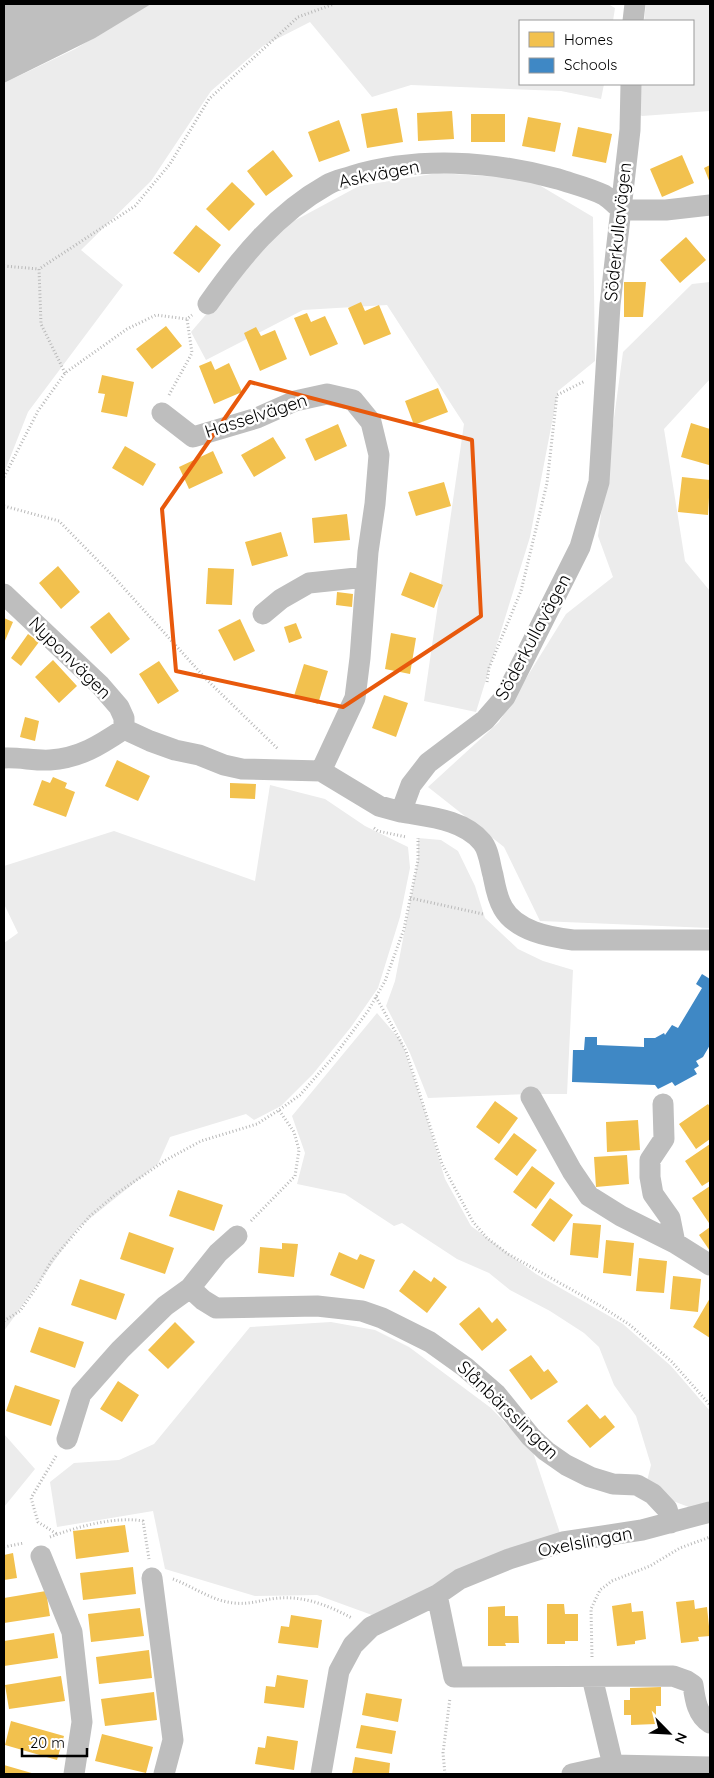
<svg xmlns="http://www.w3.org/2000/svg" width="714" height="1778" font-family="Quicksand,sans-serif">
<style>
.green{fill:#ececec}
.water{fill:#bfbfbf}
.homes{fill:#f2c14e}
.schools{fill:#3f88c5}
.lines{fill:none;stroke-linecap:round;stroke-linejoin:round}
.path{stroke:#b9b9b9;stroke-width:3;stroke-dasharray:1 2.5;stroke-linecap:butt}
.minor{stroke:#bebebe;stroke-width:21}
.marked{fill:none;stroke:#e8590c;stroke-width:4;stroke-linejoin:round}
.labels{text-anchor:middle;stroke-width:5;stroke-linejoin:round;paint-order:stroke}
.street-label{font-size:18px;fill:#000;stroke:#fff}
</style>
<rect width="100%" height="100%" fill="#fff"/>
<path class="green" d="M150,4h458l7,4 -2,13h-93v63h84l-3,15 -40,-8 -150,-6 -39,12 -62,-75 -47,24 -52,45 -60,90 -70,69 42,35 -95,127 -24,61v-390l71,-34z
M646,4h64v107l-68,5 -4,-2 2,-30h53v-63h-49z
M438,173l91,6 64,38 2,144 -37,30 -28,146 -54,175 -52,-11 40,-277 -77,-119 -84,5 -97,50 -15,-28 88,-103 80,-43z
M710,282v97l-46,50 21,132 25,30v337l-170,-7 -36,-74 -76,-60 71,-65 67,-108 47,-37 -15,-41 25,-184 69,-68z
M270,785l55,14 40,27 43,21 2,21 -10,49 -22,71 -27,39 -38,47 -32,32 -27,14 -8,-6 -76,23 -12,27 -80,64 -74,103v-388l14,-10 -14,-29v-38l110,-35 141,50z
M418,838l23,2 17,11 17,35 10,32 33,31 25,12 30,9 -6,124h-37l-102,4 -18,-45 -24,-47 9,-25 23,-121z
M377,1013l25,29 22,67 21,70 26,47 65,48 87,50 48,42 39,45v93l-16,5 -21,-8 -26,-20 4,-16 -15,-49 -22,-31 -15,-38 -15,-14 -34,-22 -40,-21 -21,-17 -32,-14 -55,-36 -8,3 -49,-32 -48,-10 8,-31 -13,-37z
M331,1322l44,8 34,17 82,61 42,44 27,81 -188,82 -55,-20 -62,1 -90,-27 -12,-58 -96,16 -7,-45 24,-19 45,-3 35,-16 96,-117z
M4,1434l31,35 -31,38z"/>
<path class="water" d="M4,4h147l-56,34 -91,45z"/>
<path class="homes" d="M397,108l6,34 -36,6 -6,-34z
M452,111l2,28 -36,2 -1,-28z
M471,114h34v28h-34z
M528,117l33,6 -6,29 -33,-6z
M339,120l11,31 -31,11 -11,-30z
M578,127l34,7 -6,29 -34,-7z
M273,150l20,26 -27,20 -19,-25z
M682,155l12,28 -32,14 -12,-28z
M710,165v18l-6,-15z
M232,182l23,22 -26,27 -23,-22z
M196,225l25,20 -22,28 -26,-20z
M686,237l20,23 -26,23 -20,-23z
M624,282h22l-3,35h-19z
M361,302l4,9 14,-6 12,29 -27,11 -16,-37z
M307,313l4,9 14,-6 13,28 -28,12 -16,-38z
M166,326l16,20 -30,23 -16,-20z
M256,327l5,9 14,-6 12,29 -27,12 -16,-38z
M211,361l4,9 14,-7 13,29 -28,12 -15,-38z
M102,375l32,7 -7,35 -26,-5 4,-18 -7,-1z
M438,388l10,24 -34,13 -9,-24z
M691,423l19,6 -1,36 -28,-8z
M338,424l9,22 -32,15 -10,-22z
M273,437l13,21 -32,19 -13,-22z
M125,446l31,18 -13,22 -31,-18z
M213,451l10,22 -34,16 -10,-22z
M682,477l28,3 -2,35 -30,-3z
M444,482l7,24 -35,10 -8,-24z
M347,514l3,26 -36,3 -2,-25z
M281,532l7,24 -36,10 -7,-24z
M58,566l22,26 -19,17 -22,-26z
M208,568l26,1 -2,36 -26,-1z
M410,572l33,13 -9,23 -33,-13z
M337,592l16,2 -1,13 -16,-2z
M109,612l21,27 -19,15 -21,-27z
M4,618l9,4 -9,21z
M240,619l15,32 -21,10 -16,-31z
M296,623l6,15 -13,5 -5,-16z
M391,633l25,5 -6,36 -25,-5z
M28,634l11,8 -18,24 -10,-8z
M53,660l24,26 -18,17 -24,-26z
M159,661l20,30 -21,13 -19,-30z
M304,664l24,7 -10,33 -24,-8z
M384,695l24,8 -12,34 -24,-9z
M25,717l14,4 -4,20 -15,-4z
M117,760l33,16 -12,25 -33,-15z
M53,777l14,6 -2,5 10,4 -9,25 -33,-12 9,-25 8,3z
M230,783l26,1 -1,15 -25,-1z
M495,1101l23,17 -19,26 -23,-17z
M708,1104l2,3v32l-14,10 -17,-25z
M638,1120l2,30 -33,2 -1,-30z
M514,1133l23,17 -20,26 -23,-17z
M710,1144v37l-8,5 -17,-25z
M627,1155l2,29 -33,3 -2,-30z
M532,1166l23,17 -19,26 -23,-17z
M710,1186v36l-1,1 -17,-25z
M178,1190l45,15 -9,26 -45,-15z
M550,1198l23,17 -19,27 -23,-17z
M573,1223l28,2 -3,33 -28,-3z
M710,1227v24l-11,-16z
M129,1232l45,16 -9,26 -45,-15z
M606,1240l28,3 -3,33 -28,-3z
M282,1243l16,1 -4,33 -36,-4 2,-26 22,2z
M339,1252l18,8 3,-6 15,6 -11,29 -34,-14z
M639,1258l28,3 -3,32 -28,-2z
M414,1270l17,12 3,-5 13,10 -20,26 -28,-22z
M673,1276l28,3 -3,33 -28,-3z
M80,1279l45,15 -9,26 -45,-15z
M710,1298v40l-17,-11z
M479,1307l13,16 5,-5 10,12 -25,21 -23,-27z
M175,1322l20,20 -27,27 -20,-19z
M39,1327l45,15 -9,26 -45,-16z
M531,1355l13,17 4,-3 10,13 -27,18 -22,-30z
M118,1381l21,14 -17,27 -22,-13z
M15,1385l45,15 -9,26 -45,-15z
M587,1404l13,15 5,-4 10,12 -25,21 -23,-27z
M125,1525l4,27 -53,7 -3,-28z
M13,1553l4,25 -13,2v-25z
M133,1567l3,27 -53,6 -3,-27z
M46,1591l4,25 -46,7v-25z
M694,1600l1,9 12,-2 3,29 -12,1 1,4 -18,2 -5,-41z
M631,1603l1,9 11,-1 3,28 -11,2v3l-18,2 -5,-40z
M547,1604h17l1,10h13v27h-13v3h-18z
M505,1606v10h13l1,27h-14l1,3h-18v-39z
M140,1608l4,28 -53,6 -3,-28z
M291,1615l31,5 -4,28 -40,-5 3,-17 8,1z
M54,1633l4,25 -54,8v-25z
M149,1650l3,28 -53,6 -3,-27z
M277,1675l31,5 -4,28 -40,-5 2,-17 9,1z
M61,1676l4,25 -56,8 -4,-24z
M661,1687v19h-5v18l-25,1v-10h-7v-15h6v-12z
M154,1692l3,28 -52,6 -4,-27z
M366,1693l36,6 -4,23 -36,-7z
M11,1721l53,15 -7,24 -52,-15z
M361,1725l35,6 -4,23 -36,-6z
M102,1734l51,13 -7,26 -51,-12z
M267,1736l31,5 -4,29 -39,-6 3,-17 7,1z
M355,1757l35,6 -1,11h-37z
M4,1765l31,9h-31z"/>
<path class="schools" d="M702,974l8,5v66l-7,12 -7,4 3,5 -5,3 3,5 -22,12 -3,-4 -14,7 -3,-4 -83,-3 1,-32h11l1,-13h12v8l47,2v-9h11l9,-5 1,2 7,-10 6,3 24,-40 -6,-4z"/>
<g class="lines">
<path class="path" d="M4,266l35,3
M65,373l-24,-49 -2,-55 96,-63 35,-42 39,-65 89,-82 36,-13
M169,395l23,-42 -5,-34
M4,477l34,-66 27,-38 62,-44 29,-14 31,4 5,-4
M4,506l55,15 53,54 95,105 71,69
M487,682l2,-14 32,-77 26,-108 10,-88 28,-14
M374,828l4,3 28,6
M410,898l73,16
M376,997l30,54 36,113 31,58 14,16 21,16 91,51 31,20 42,37 38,43
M251,1221l44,-45 4,-26 -5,-18 -15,-22
M4,1321l16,-10 16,-23 16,-28 38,-44 26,-22 50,-34 35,-19 56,-17 22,-14 21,-15 35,-40 33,-44 17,-30 19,-52 14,-69v-22
M56,1456l-25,42 7,24 19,12
M50,1537c26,-10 65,-21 93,-16l6,38
M4,1547l20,-4
M173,1579c21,8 39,22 61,24 16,2 30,-4 45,-5 27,-2 50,8 73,20
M592,1657l-1,-48 9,-19 12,-9 38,-15 30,-18 30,-11
M445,1774l-2,-21 7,-55"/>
<path class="minor" d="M633,21l2,-17
M631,84l-1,46 -20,175 -11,177 -19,65 -75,150 -20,23 -57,43 -17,22 -10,27c27,5 62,7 81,30 7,8 8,23 11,33 2,10 4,23 10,33 13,23 46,29 70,32h137
M208,304c33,-47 69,-91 119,-119 8,-5 17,-6 25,-9 66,-20 140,-15 206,3 15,5 32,9 46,16 6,4 12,10 18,15h44l44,-5
M162,413l31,24 64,-19 38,-17 32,-7 26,6 18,22 8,33 -4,49 -7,48 -8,106 -5,40 -34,73
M4,594l96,91 19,22 5,11v11c-24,16 -44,29 -74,31 -15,1 -31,-3 -46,-2
M263,614l18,-15 28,-16 57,-6
M124,729l26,12 25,9 24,5 25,10 18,4 79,2 58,35 22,6
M531,1097l41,74 17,25 32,20 54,27 35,22
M663,1104l1,35 -14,21v17l3,17 17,24 5,25
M190,1288l13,12 13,8 101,-2 45,5 20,7 48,24 35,25 31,27 35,43 15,14 20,14 24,12 23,7 24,1 16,9 14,15 4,14
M67,1439l14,-45 39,-44 45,-44 25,-18 28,-35 19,-17
M41,1556l31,76 10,90 -8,52
M152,1578l21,162 -9,34
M437,1595l23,-16 49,-20 54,-17 79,-12 68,-18
M592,1677l21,88
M321,1774l18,-103 14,-26 18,-18 66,-32 17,82 219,-1 14,5 6,4c2,14 4,30 17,38
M572,1774l41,-9 97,2"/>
</g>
<path class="marked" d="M250,382l222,58 9,176 -138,91 -167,-36 -14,-162z"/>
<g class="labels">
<g class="street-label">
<text transform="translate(379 174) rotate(-11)" y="6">Askvägen</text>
<text transform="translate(618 232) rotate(-84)" y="6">Söderkullavägen</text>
<text transform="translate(256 416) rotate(-18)" y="6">Hasselvägen</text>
<text transform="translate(533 637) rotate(-62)" y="6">Söderkullavägen</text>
<text transform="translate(70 658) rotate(45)" y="6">Nyponvägen</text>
<text transform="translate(508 1410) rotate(44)" y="6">Slånbärsslingan</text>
<text transform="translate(585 1542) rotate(-11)" y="6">Oxelslingan</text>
</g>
</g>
<rect width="714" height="1778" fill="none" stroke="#000000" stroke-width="10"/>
<rect x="519" y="20" width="175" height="65" fill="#ffffff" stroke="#999999"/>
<rect x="529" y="32" width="25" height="15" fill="#f2c14e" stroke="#999999"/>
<text x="564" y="45" font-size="15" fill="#000000">Homes</text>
<rect x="529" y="58" width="25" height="15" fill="#3f88c5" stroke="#999999"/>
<text x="564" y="70" font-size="15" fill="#000000">Schools</text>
<g transform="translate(669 1733) rotate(114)" stroke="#ffffff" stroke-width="4" paint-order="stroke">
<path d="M0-4L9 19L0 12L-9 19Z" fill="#000000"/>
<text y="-8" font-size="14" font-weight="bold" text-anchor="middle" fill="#000000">N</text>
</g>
<path d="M22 1748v8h65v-8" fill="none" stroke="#000000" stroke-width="2.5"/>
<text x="30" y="1748" font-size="15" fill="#000000" stroke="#ffffff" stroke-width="4" paint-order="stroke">20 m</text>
</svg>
